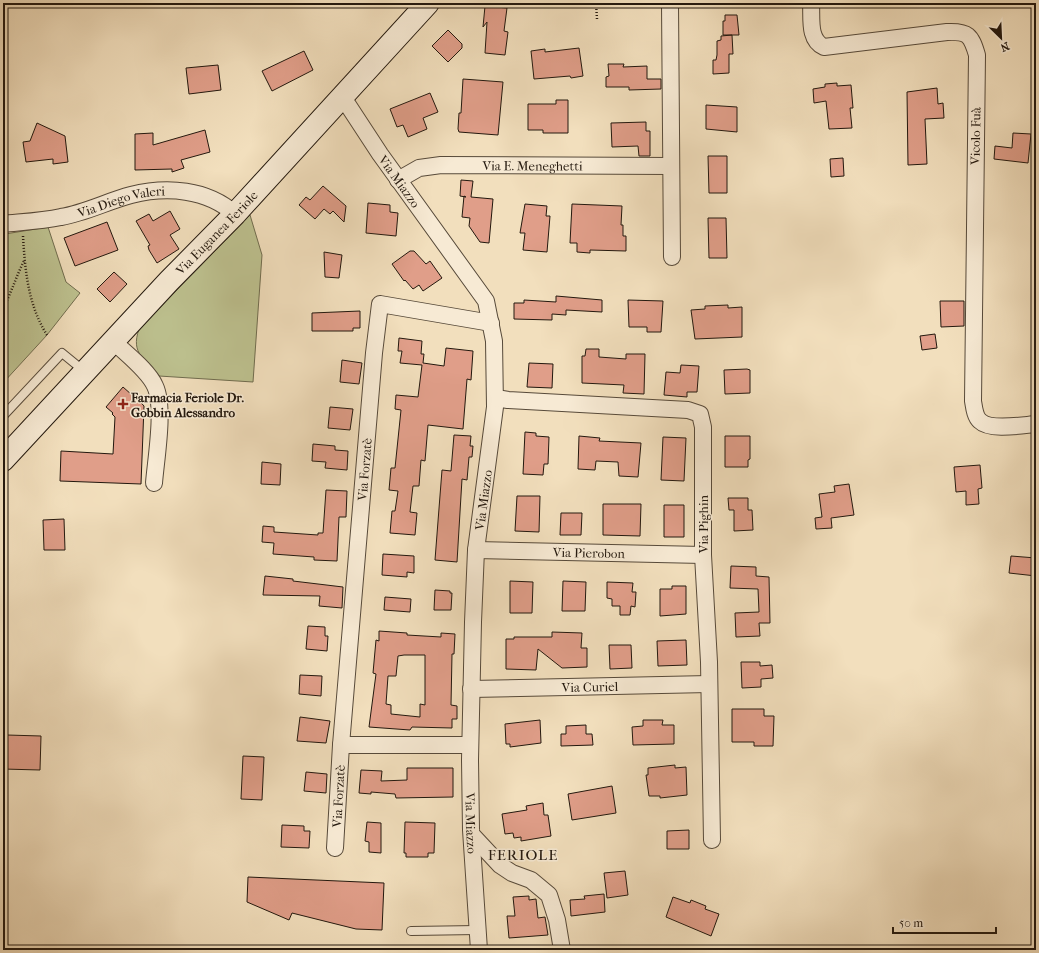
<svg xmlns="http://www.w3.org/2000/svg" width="1039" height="953" font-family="'IM FELL French Canon',serif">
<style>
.green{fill:#bdc18f;stroke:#706c4e}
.building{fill:#e09e89;stroke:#23180e;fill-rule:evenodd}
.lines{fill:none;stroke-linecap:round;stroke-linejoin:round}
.service-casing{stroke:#574a3a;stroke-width:10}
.minor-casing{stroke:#574a3a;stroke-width:18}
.secondary-casing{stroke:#23180e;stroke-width:24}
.path{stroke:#23180e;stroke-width:2.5;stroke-dasharray:1 2;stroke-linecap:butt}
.service{stroke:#f7ead4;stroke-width:8}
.minor{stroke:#f7ead4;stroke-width:16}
.secondary{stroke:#f7ead4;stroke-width:22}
.poi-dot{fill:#8f2418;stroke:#f7ead4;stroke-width:1.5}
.labels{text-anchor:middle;stroke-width:3;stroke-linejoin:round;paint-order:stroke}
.street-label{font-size:13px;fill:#23180e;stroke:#f7ead4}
.poi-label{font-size:13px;font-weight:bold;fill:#23180e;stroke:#f7ead4;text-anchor:start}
.quarter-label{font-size:15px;letter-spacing:1px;fill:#23180e;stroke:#f7ead4}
</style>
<rect width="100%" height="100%" fill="#f2dfbd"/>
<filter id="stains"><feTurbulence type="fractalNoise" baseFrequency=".005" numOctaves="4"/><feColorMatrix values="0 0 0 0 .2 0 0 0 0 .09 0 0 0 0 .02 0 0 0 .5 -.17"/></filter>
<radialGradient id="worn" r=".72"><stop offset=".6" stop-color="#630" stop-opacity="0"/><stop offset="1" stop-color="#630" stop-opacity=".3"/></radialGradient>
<path class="green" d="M250,215l12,40 -9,127 -94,-6c-13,-18 -29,-21 -20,-47z
M48,227l18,55 14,11 -33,42 -44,48v-113l2,-13v-23z"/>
<path class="building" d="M485,6l22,2 -3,23 4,1 -3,23 -20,-2 2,-31 -4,5z
M725,15h12l2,20h-16v-14h2z
M448,30l14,14v4l-14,14 -16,-16z
M732,35l1,19h-4v19l-16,1v-14h3l1,-5v-14l4,-1v-4z
M579,48l4,28 -12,2 -1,-2 -36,3 -3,-28 14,-2v3z
M304,51l9,19 -41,21 -10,-20z
M608,64h16l-1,3 24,-1v13h14v10l-32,1v-3h-23v-10l3,-1z
M218,65l3,25 -32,4 -3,-26z
M463,79l40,3 -5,53 -39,-3 -1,-3 1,-16h2z
M837,83v3l14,-1 2,23h-3l2,20 -23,1 -3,-28 -12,2 -1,-14 12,-2v-3z
M937,88l1,16 5,-1 1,15 -19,1 2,45 -19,1 -1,-73z
M430,93l8,19 -15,6 4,11 -19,8 -5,-12 -6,2 -7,-18z
M556,100h12v33h-25v-3h-15v-26h28z
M706,105l31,2v25l-31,-3z
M646,122v9h4v25h-11l-1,-10 -26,1 -1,-24z
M37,123l28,13 3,26 -15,2v-5l-27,3 -3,-20 7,-1z
M205,130l5,22 -29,8 3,8 -12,4v-3l-37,1v-36l18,-1v12z
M1013,133l18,1 -3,29 -34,-4 1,-13 17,2z
M708,156h19v37h-18z
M843,158l1,18 -13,1 -1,-18z
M461,180l12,1 -2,16 22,2 -4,44 -9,-1 -11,-16 1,-8 -8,-1 2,-21 2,1 -6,-1z
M323,186l23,20 -2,16 -11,-11 -3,3 -6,-5 -9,10 -16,-14 7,-8 4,3z
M368,203l22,2v7l8,1 -2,23 -30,-3z
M525,204l22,2 -1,10h4l-3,36 -24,-2 2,-17h-5z
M572,204l50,2 -1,19h2v11h3v15l-36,-1v3l-13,-1v-9h-7z
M170,211l10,18 -10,6 9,14 -22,14 -8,-13 -1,-4 2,-1 -14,-24 13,-7 4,7z
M708,218h18l1,40h-18z
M107,222l11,28 -43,16 -11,-28z
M410,251h4l12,13 4,-3 12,17 -19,13 -4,-6 -6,4 -8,-9 -1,1 -12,-17z
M324,252l18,3 -3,23 -14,-1z
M114,272l13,12 -17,18 -13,-13z
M556,296l46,4v12l-36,-2v5l-14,-1v6l-38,-1v-16h10v-3l32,2z
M628,300l35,1 -2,31h-14v-5h-18z
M940,301h24v25l-23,1z
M728,305v3l14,-1v30l-47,2 -4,-29 14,-1v-3z
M360,311v17h-7v3h-41v-18z
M935,334l2,14 -15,2 -2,-14z
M399,338l23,3 -1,13h3l-1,9 21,3 2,-18 27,3 -2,29 -4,-1 -4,50 -35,-4 -3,36 -4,-1 -2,26h-6l-3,26 7,1 -2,22 -25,-2 2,-22h3l3,-20 -9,-1 2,-22h4l6,-58 -6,-1 1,-14 22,2 4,-32 -22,-2 2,-12h-4z
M586,349h13v8l27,2v-5h19l-1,40 -21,-1 1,-8 -42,-2v-27h3z
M342,360l20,3 -3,21 -19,-2z
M529,363l24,1 -1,24 -25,-1z
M681,365l18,1 -2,26h-10v5l-23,-2 2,-23 14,1z
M747,369l3,1v23l-25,1 -1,-24z
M123,387l9,8 1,-1 11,12 -3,78 -81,-3 1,-30 52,3 2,-37 -3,-3 1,-1 -7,-6z
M330,407l23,2 -3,21 -22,-2z
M525,432l11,1v3l13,1 -1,27h-4l-1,11 -20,-1z
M454,435l17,1 -1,10h3l-1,11h-3l-2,23 -5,-1 -5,83 -22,-2 7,-90 9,1z
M579,436l21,2 -1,3 42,2 -3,34 -19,-1 -1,-14 -22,-1 -1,9 -17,-1z
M725,436h25v23l-2,1v7h-23z
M663,437l23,1 -2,43 -23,-1z
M313,444l22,2v4l13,1 -1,19 -22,-2 1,-6 -14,-1z
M262,462l19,2 -1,21 -19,-1z
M980,465l2,23 -4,1 1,15 -13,1v-14l-10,1 -2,-25z
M849,484l5,31 -23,3 1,10 -16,1 -1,-11 7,-1 -3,-23 16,-2 -1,-6z
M326,490l21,1 -1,26h-7l-2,44 -23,-1v-3l-41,-3 1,-11 -12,-1 1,-16 11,1v5l44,3v-2h5z
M517,496h23l-1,36 -24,-1z
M728,498h20v12h4l1,20 -19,1v-21h-5z
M603,504h38l-1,32 -37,-1z
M664,505h20v32h-20z
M561,513h21l-1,22h-21z
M64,519l1,31h-21l-1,-30z
M383,554l31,2v17l-7,-1v5l-25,-2z
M1011,556l25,2v18l-27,-3z
M731,566l25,1v9l13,1 1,46h-11l1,13 -24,1 -1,-24 24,-1 -1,-23 -28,-1z
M265,576l28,3v2l50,6 -1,21 -23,-2 1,-10 -57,-1z
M510,581l23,1 -1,31h-22z
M563,581l23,1 -1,29h-23z
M607,582l26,1 -1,9h4l-1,15 -4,-1 -1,9h-10v-9h-8v-7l-5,-1z
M672,586h14v28l-26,2v-27h12z
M435,590l15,1v2h2l-1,17h-17z
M385,597l26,2 -1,13 -26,-2z
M308,626l17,1v9h3l-1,15 -21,-2z
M379,631l28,2v2l34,2v-4l14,1 -1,20h-2l-1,51 6,1v13h-5v9l-40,-1 -2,3 -41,-3 7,-53 -3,-1 3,-33 3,1zM404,655h21v50l-5,-1v13l-29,-3v-9l-5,-1 2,-28h8l2,-20z
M552,632l30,1 -1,15h6v19l-25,1 -24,-19 -2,21 -30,-1v-30h8v-2h38z
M686,640l1,25 -29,1 -1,-25z
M609,645h22l1,23 -22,1z
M741,662h19v4l12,-1 1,13 -12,1v8l-19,1z
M300,675l22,1 -1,20 -22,-2z
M732,709h32v7h10l-1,30h-19v-4h-22z
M300,717l30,4 -4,22 -29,-2z
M540,720l1,23 -31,4v-3h-4l-1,-20z
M643,720h20l-1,5h12v19l-41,1 -1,-18 11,-1z
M586,725v9h6l1,11 -32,1v-12h5v-8z
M7,735l34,1 -1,34 -37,-1v-29h4z
M243,756l21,1 -2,43 -21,-1z
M675,765v3l11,-1 1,28 -27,3v-2h-11l-3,-21h2v-7z
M407,768h46v29l-57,1 -1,-4 -24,-2v2l-12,-1 2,-23 21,1 -1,10 26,-1z
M306,772l21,2 -1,19 -22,-2z
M612,786l4,27 -44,7 -4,-26z
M543,803l1,12h4l3,21 -30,5v-4l-7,1 -1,-5 -8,1 -3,-20 25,-4 -1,-4z
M367,822l14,1v30l-12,-1v-10l-4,-1z
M405,822l30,1 -1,30h-6v4h-22v-4h-2z
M282,825l22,1v5h6l-1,17 -28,-1z
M689,830v19h-22v-18z
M625,871l3,24 -21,3 -3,-25z
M248,877l136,6 -2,47 -26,-1 -64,-16 -3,7 -42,-18z
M604,894l1,18 -34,4 -1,-16 15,-1 -1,-3z
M529,896v4l7,-1 2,19 7,-1 3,18 -39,3 -2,-22h8l-2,-19z
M673,897l17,6 1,-3 15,6 -1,3 14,5 -8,22 -45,-19z"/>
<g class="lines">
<g class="service-casing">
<path id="service" d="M3,416l59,-63 22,18
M411,931l66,-1"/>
</g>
<g class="minor-casing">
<g id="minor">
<path d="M811,3c1,15 -3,37 13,44l123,-15c21,-1 24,3 30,23l-4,346c1,6 2,16 7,20 10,10 43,4 56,3"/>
<path d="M670,4l2,253"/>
<path id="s1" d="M342,96l38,58 106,147 8,40 1,66 -19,143 -3,72 -3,138 1,70 8,120"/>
<path id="s2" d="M398,180l21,-12 22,-3 230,1"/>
<path id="s3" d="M3,224c19,-2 39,-3 58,-7 24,-4 47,-16 70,-22 36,-9 76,-6 104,19"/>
<path d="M113,341c12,12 35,29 42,45 10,21 1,72 -1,97"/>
<path d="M496,398l12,2 180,10 12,4 3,13v128l6,107 3,178"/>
<path id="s4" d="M476,550l227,5"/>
<path id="s5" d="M471,689l238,-5"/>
<path d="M341,745h129"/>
<path d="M472,835l28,30 12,8 19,7 18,15 8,25 5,30"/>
<path id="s6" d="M335,848l6,-103 33,-392 6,-49 111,19"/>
</g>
</g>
<g class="secondary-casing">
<g id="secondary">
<path id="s7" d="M3,460l166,-179 66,-67 193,-211"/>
</g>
</g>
<path class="path" d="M596,3l1,16
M23,236c2,34 5,69 24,99
M3,309c8,-16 13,-32 21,-48"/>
<use href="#service" class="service"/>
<use href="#minor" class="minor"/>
<use href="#secondary" class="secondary"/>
</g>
<path class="poi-dot" d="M121 398h4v4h4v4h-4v4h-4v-4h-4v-4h4z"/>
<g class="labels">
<g class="street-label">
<text transform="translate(975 136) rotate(-89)" y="5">Vicolo Fuà</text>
<text dy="5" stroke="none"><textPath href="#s2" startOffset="138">Via E. Meneghetti</textPath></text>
<text dy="5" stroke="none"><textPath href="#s1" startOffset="103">Via Miazzo</textPath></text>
<text dy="5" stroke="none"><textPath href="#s3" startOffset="121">Via Diego Valeri</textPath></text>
<text dy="5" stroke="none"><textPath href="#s7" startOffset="312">Via Euganea Feriole</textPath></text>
<text dy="5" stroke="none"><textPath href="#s6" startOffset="380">Via Forzatè</textPath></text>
<text transform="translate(483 500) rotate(-82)" y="5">Via Miazzo</text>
<text transform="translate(703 524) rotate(-90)" y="5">Via Pighin</text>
<text dy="5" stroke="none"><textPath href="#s4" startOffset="113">Via Pierobon</textPath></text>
<text dy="5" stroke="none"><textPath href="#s5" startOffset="119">Via Curiel</textPath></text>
<text dy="5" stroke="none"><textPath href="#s6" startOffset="52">Via Forzatè</textPath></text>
<text dy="5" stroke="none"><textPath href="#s1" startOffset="775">Via Miazzo</textPath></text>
</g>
<g class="poi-label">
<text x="131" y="402">Farmacia Feriole Dr.<tspan x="131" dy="15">Gobbin Alessandro</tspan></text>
</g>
<g class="quarter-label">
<text x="523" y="860">FERIOLE</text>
</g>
</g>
<rect width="1039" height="953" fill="none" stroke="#f2dfbd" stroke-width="16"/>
<rect x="4" y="4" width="1031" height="945" fill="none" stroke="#23180e" stroke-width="2"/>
<rect x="8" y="8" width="1023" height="937" fill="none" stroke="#23180e"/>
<g transform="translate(1001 38) rotate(156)" stroke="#f7ead4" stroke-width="3" paint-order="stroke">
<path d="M0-3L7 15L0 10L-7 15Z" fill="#23180e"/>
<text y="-6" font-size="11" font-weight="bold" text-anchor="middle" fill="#23180e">N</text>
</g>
<path d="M893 927v6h103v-6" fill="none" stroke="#23180e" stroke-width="2"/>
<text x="899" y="927" font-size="12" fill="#23180e" stroke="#f7ead4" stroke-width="3" paint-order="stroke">50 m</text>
<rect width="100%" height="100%" filter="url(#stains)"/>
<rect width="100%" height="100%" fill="url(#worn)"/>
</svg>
